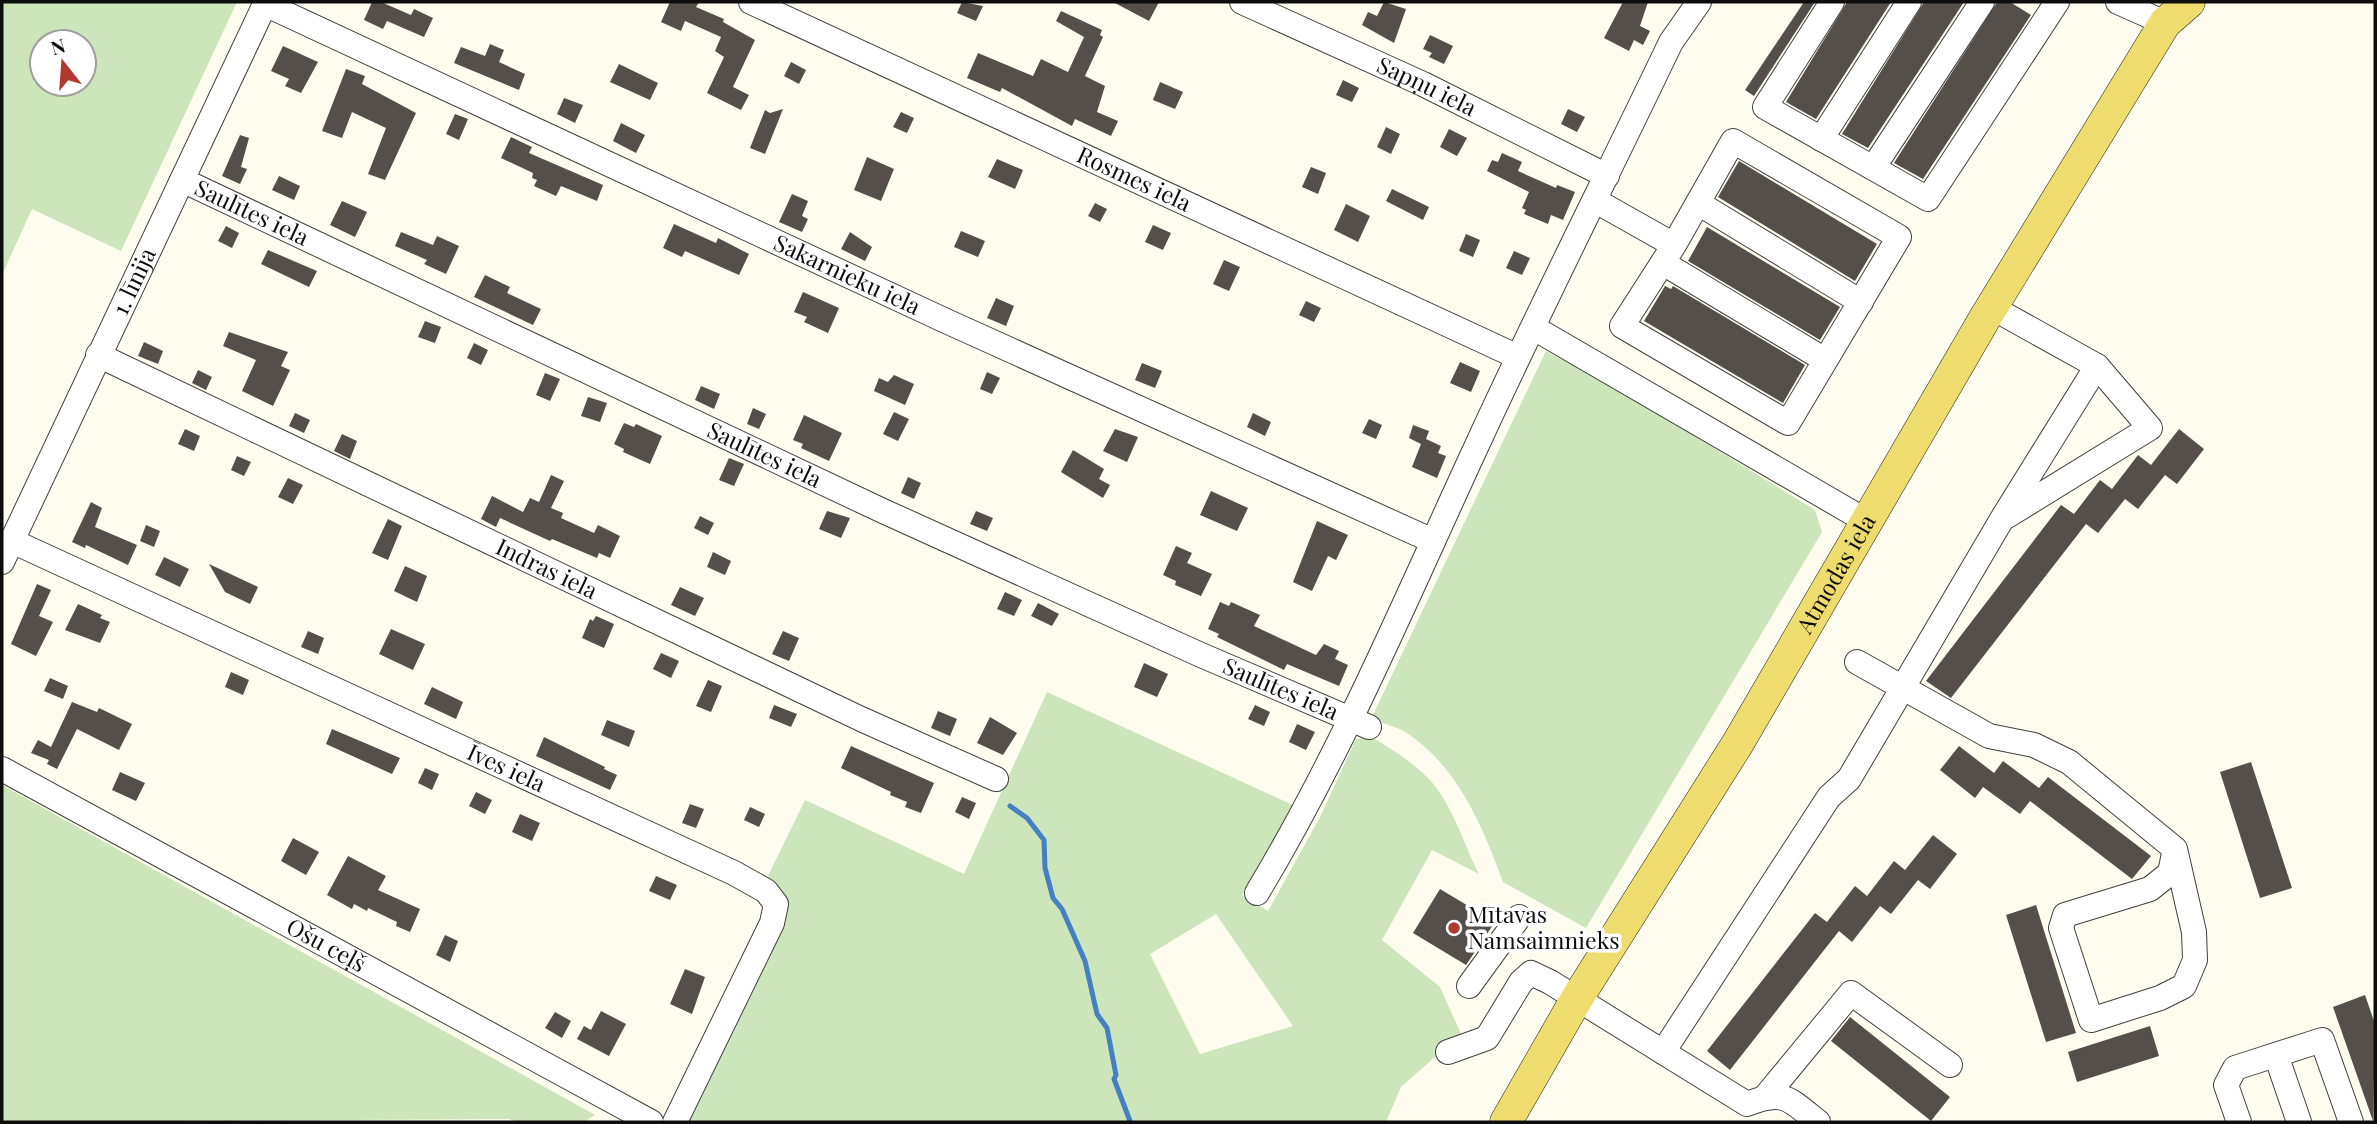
<svg xmlns="http://www.w3.org/2000/svg" width="2377" height="1124" font-family="'Playfair Display',serif">
<style>
.green{fill:#cce5ba;fill-rule:evenodd}
.lines{fill:none;stroke-linecap:round;stroke-linejoin:round}
.stream{stroke:#4381c2;stroke-width:5}
.building{fill:#544f4a}
.minor-casing{stroke:#404040;stroke-width:26}
.major-casing{stroke:#1e1e1e;stroke-width:33}
.minor{stroke:#fff;stroke-width:24}
.major{stroke:#eedd6e;stroke-width:32}
.poi-dot{fill:#b23930;stroke:#fff;stroke-width:2.5}
.labels{text-anchor:middle;stroke-width:7;stroke-linejoin:round;paint-order:stroke}
.street-label{font-size:23px;fill:#0d0d0d;stroke:#fff}
.poi-label{font-size:23px;fill:#0d0d0d;stroke:#fff;text-anchor:start}
</style>
<rect width="100%" height="100%" fill="#fefcee"/>
<path class="green" d="M2,2h235l-116,249 -89,-42 -30,66zM84,42v42h-42v-42z
M1546,351l63,33 206,126 7,22 -236,396 -83,-46c-20,-55 -45,-115 -96,-149 -10,-6 -25,-10 -36,-14z
M1047,692l248,114 -53,89 26,16 52,-94 36,-78 13,-3c21,12 41,24 58,41 25,25 36,66 52,97l-47,-24 -50,90 58,47 21,47 -60,53 -15,35h-696l-4,-6 103,-213 -23,-23 39,-80 159,74zM1216,914l77,112 -93,28 -50,-100z
M2,785l593,330 -11,7h-67l-8,-3 -507,3z"/>
<g class="lines">
<path class="stream" d="M1010,806l17,12 17,22 1,28 8,30 9,11 23,52 12,53 10,14 9,47 -2,4 16,42"/>
</g>
<path class="building" d="M372,2h9l30,13 3,-6 19,9 -9,19 -37,-16 -4,8 -19,-9z
M670,2h29l-3,5 28,12 -1,3 32,18 -22,47 16,8 -8,15 -34,-17 17,-36 -9,-6 6,-14 -36,-16 -4,10 -20,-9z
M962,2l21,4 -7,15 -19,-8z
M1113,2h46l-10,19z
M1384,2l22,7 -12,34 -32,-18 6,-13 9,4z
M1623,2h25l-8,24 10,5 -7,14 -9,-5 -5,11 -25,-13z
M1804,2h11l-61,94 -9,-6z
M1847,2h44l-75,117 -30,-17z
M1924,2h40l-96,146 -26,-14z
M1997,2h13l21,13 -108,164 -29,-16z
M1061,11l41,19 -2,5 3,2 -18,39 20,10 -8,26 21,9 -7,15 -36,-17 -3,7 -70,-38 -2,4 -33,-14 11,-25 55,23 8,-17 27,13 16,-35 -28,-16z
M1430,35l23,11 -9,18 -15,-7 3,-4 -9,-4z
M490,44l14,6 -5,12 26,12 -6,16 -65,-27 7,-16 24,9z
M283,46l35,16 -17,31 -16,-7 4,-7 -18,-8z
M791,62l15,8 -7,14 -15,-8z
M619,64l39,19 -8,17 -40,-18z
M346,69l19,7 -3,8 54,29 -31,67 -17,-6 18,-46 -34,-16 -10,26 -20,-7z
M1343,80l16,8 -7,14 -16,-7z
M1160,82l23,10 -8,17 -22,-9z
M564,98l19,7 -8,18 -18,-9z
M783,109l-18,45 -15,-6 15,-38 5,3z
M1568,109l17,8 -8,15 -16,-8z
M901,112l13,6 -7,15 -14,-6z
M455,114l13,5 -9,21 -13,-6z
M621,123l24,12 -9,18 -23,-12z
M1386,127l14,7 -9,20 -14,-7z
M1449,129l18,9 -10,18 -17,-9z
M240,135l9,3 -8,29 6,2 -7,15 -18,-8z
M511,137l21,10 -3,6 74,32 -6,16 -36,-15 -5,10 -22,-10 3,-6 -5,-2 1,-5 -32,-15z
M1502,153l20,9 -4,9 38,17 1,-3 18,7 -12,28 -12,-5 -3,9 -24,-10 2,-4 -4,-2 7,-16 -42,-21 5,-11 6,2z
M867,157l27,12 -13,32 -27,-11z
M997,159l26,11 -8,19 -27,-12z
M1739,161l138,83 -22,37 -137,-84z
M1311,167l15,6 -8,21 -16,-7z
M279,176l21,10 -6,14 -22,-10z
M1392,189l37,18 -6,13 -37,-19z
M792,194l16,7 -6,15 6,3 -6,13 -23,-10z
M342,201l25,11 -12,25 -25,-12z
M1095,203l12,6 -7,13 -12,-6z
M1346,204l24,12 -12,26 -24,-12z
M674,224l42,19 2,-5 31,16 -10,21 -54,-24 -3,6 -19,-9z
M1153,225l18,8 -8,17 -18,-8z
M226,226l13,7 -7,15 -14,-7z
M1707,227l133,80 -20,33 -132,-79z
M961,231l24,10 -7,16 -24,-10z
M401,232l32,13 4,-9 22,10 -13,28 -22,-10 3,-4 -32,-14z
M850,232l22,15 -7,14 -24,-12z
M1466,234l14,6 -7,17 -14,-6z
M268,250l49,21 -8,16 -48,-23z
M1514,251l16,7 -8,17 -16,-7z
M1224,260l16,7 -11,24 -16,-7z
M485,275l25,12 -3,6 34,16 -8,16 -59,-28z
M1665,286l6,3 2,-3 132,79 -22,38 -139,-82z
M803,292l36,16 -11,25 -24,-11 3,-5 -13,-5z
M996,298l18,8 -8,20 -19,-8z
M1306,301l15,7 -7,14 -15,-7z
M425,321l16,6 -6,16 -17,-6z
M229,332l59,20 -7,14 9,4 -17,36 -31,-15 14,-31 -33,-14z
M144,342l19,9 -5,13 -20,-8z
M474,343l14,7 -7,15 -14,-7z
M1460,362l20,9 -9,21 -21,-9z
M1142,363l20,8 -7,17 -20,-8z
M198,370l14,7 -6,13 -14,-7z
M987,372l13,6 -8,16 -12,-5z
M545,373l15,6 -10,22 -14,-6z
M894,375l20,9 -9,21 -31,-14 5,-13 9,4z
M701,386l19,8 -6,15 -19,-9z
M588,397l19,6 -7,19 -19,-6z
M753,408l13,6 -7,15 -12,-5z
M894,412l15,7 -11,22 -15,-7z
M295,413l15,7 -6,13 -15,-7z
M1253,413l18,9 -6,14 -18,-9z
M804,415l38,18 -13,28 -28,-13 2,-4 -10,-4z
M1369,419l13,6 -6,14 -14,-6z
M624,423l10,4 2,-3 26,12 -12,28 -27,-12 1,-3 -10,-5z
M1413,425l16,6 -3,8 15,7 -3,7 8,3 -9,22 -25,-11 9,-23 -12,-6z
M185,429l15,7 -6,15 -16,-7z
M1115,429l23,8 -11,25 -24,-11z
M2179,429l25,20 -27,35 -12,-9 -27,34 -13,-10 -27,34 -12,-9 -135,174 -25,-17 135,-176 13,9 26,-34 12,9 26,-34 13,10z
M342,434l15,7 -7,18 -16,-8z
M1073,450l31,19 -5,10 11,6 -7,13 -42,-26z
M237,456l14,6 -7,14 -13,-6z
M729,458l15,6 -10,22 -15,-6z
M551,475l13,6 -13,27 12,5 -2,5 33,15 4,-8 22,11 -10,22 -11,-5 -2,5 -45,-19 -2,2 -50,-23 -4,9 -15,-8 11,-23 31,16 7,-14 9,4z
M908,477l13,6 -7,16 -13,-6z
M288,478l15,7 -10,19 -15,-7z
M1211,491l37,17 -11,23 -37,-16z
M91,502l11,6 -7,19 42,18 -9,20 -42,-20 -1,3 -13,-6z
M827,511l23,7 -9,20 -22,-9z
M976,511l17,7 -6,13 -17,-7z
M700,516l14,7 -6,12 -14,-7z
M388,519l14,7 -14,34 -16,-7z
M1317,521l31,14 -12,25 -8,-4 -16,35 -19,-9z
M146,525l14,6 -6,16 -14,-6z
M1176,546l16,7 -5,10 25,11 -11,22 -26,-11 1,-4 -13,-6z
M713,552l18,9 -6,14 -18,-8z
M164,557l25,12 -9,18 -25,-12z
M209,564l49,23 -8,17 -25,-12z
M405,566l22,10 -10,26 -23,-11z
M37,584l14,6 -12,26 14,6 -17,34 -25,-12z
M680,587l24,11 -9,18 -24,-11z
M1005,592l17,8 -8,16 -17,-7z
M1220,602l9,4 2,-4 29,13 -6,11 62,29 8,-11 15,7 -4,8 13,6 -9,21 -52,-22 -3,6 -67,-33 2,-3 -11,-5z
M1038,603l21,11 -7,12 -21,-10z
M78,604l24,11 -2,3 10,4 -10,21 -35,-13z
M596,616l18,8 -10,24 -22,-10 8,-19 3,2z
M391,629l34,15 -12,26 -34,-16z
M308,631l16,7 -6,16 -17,-7z
M783,631l16,7 -10,23 -17,-7z
M661,653l18,8 -8,17 -18,-9z
M1144,663l24,11 -11,23 -23,-10z
M231,672l18,8 -6,15 -18,-8z
M50,678l18,8 -5,13 -19,-8z
M708,680l14,6 -11,26 -15,-6z
M432,687l31,15 -7,17 -32,-15z
M72,702l25,10 2,-4 33,16 -13,26 -42,-21 -20,40 -10,-5 2,-4 -18,-7 7,-13 13,7z
M774,705l23,9 -6,13 -22,-9z
M1255,705l15,7 -6,14 -16,-7z
M938,711l19,8 -7,17 -19,-8z
M990,717l27,16 -14,22 -26,-12z
M607,720l28,11 -6,16 -28,-12z
M1297,724l18,8 -9,18 -17,-8z
M332,729l68,29 -8,16 -66,-30z
M544,737l61,30 -1,2 13,6 -7,15 -74,-34z
M851,746l83,37 -13,30 -16,-6 2,-5 -17,-7 1,-3 -50,-24z
M1959,746l35,27 9,-12 36,27 9,-11 103,79 -19,23 -102,-78 -10,13 -37,-27 -8,11 -35,-28z
M2251,762l41,126 -32,10 -40,-126z
M425,768l14,6 -7,16 -14,-7z
M120,772l25,11 -9,18 -24,-11z
M476,792l16,8 -7,14 -16,-8z
M962,797l14,6 -7,16 -14,-7z
M690,804l14,5 -8,19 -14,-5z
M750,807l15,7 -6,13 -15,-7z
M520,814l20,9 -8,18 -20,-9z
M1933,835l24,19 -27,35 -12,-9 -27,34 -11,-8 -28,36 -13,-11 -109,139 -23,-19 108,-138 12,9 28,-36 12,10 27,-35 11,9z
M293,838l26,14 -13,23 -25,-14z
M348,856l38,20 -8,14 42,19 -10,23 -14,-6 1,-4 -29,-14 -1,3 -13,-7 -2,5 -25,-14z
M656,876l21,9 -7,15 -21,-9z
M1440,889l55,33 -29,43 -53,-32z
M2036,905l40,128 -30,9 -40,-127z
M445,935l13,6 -8,21 -14,-7z
M685,969l20,8 -13,37 -22,-10z
M2365,995l10,29 -2,97 -40,-114z
M601,1011l25,13 -17,32 -32,-17 7,-13 7,4z
M555,1012l16,9 -9,17 -17,-10z
M1850,1017l100,80 -19,24 -100,-80z
M2150,1026l9,30 -82,26 -9,-30z"/>
<g class="lines">
<g class="minor-casing">
<g id="minor">
<path id="s1" d="M751,2l767,355"/>
<path id="s2" d="M1242,2l181,82 184,92"/>
<path d="M1832,2l-67,105 163,92 129,-197"/>
<path d="M2118,2l47,21"/>
<path id="s3" d="M265,4l681,317 487,220"/>
<path d="M1821,139l88,-137"/>
<path d="M1873,168l109,-166"/>
<path id="s4" d="M182,180l701,331 318,144 168,72"/>
<path d="M1596,201l78,44 -52,81 166,97 111,-186 -166,-96 -59,104"/>
<path d="M1698,203l163,99"/>
<path d="M1663,263l162,97"/>
<path d="M1991,307l106,59 53,62 -143,88"/>
<path d="M1534,328l334,194"/>
<path id="s5" d="M98,355l763,364 135,60"/>
<path id="s6" d="M12,541l722,332 32,18 10,13 -4,19 -97,199"/>
<path id="s7" d="M2,562l264,-560"/>
<path d="M1857,662l132,74 45,9 35,17 106,87 19,83 1,28 -11,26 -24,12 -69,22 -30,-92 4,-13 85,-26 20,-16 5,-24"/>
<path id="s8" d="M2,769l649,353"/>
<path d="M1257,893c86,-143 151,-299 221,-450 62,-135 129,-267 193,-401l28,-40"/>
<path d="M1469,986l50,-69"/>
<path d="M1448,1052l39,-14 34,-56 10,-9 19,9 197,122c37,-15 42,-5 71,18"/>
<path d="M1663,1052l166,-255 20,-18 153,-260 95,-153"/>
<path d="M2276,1055l23,67"/>
<path d="M1766,1096l85,-103 99,72"/>
<path d="M2239,1122l-13,-37 9,-17 87,-28 29,82"/>
</g>
</g>
<g class="major-casing">
<g id="major">
<path id="s9" d="M1506,1122l70,-122 162,-257 247,-425 180,-295 24,-21"/>
</g>
</g>
<use href="#minor" class="minor"/>
<use href="#major" class="major"/>
</g>
<circle class="poi-dot" cx="1454" cy="928" r="7"/>
<g class="labels">
<g class="street-label">
<text dy="8" stroke="none"><textPath href="#s2" startOffset="203">Sapņu iela</textPath></text>
<text dy="8" stroke="none"><textPath href="#s1" startOffset="422">Rosmes iela</textPath></text>
<text dy="8" stroke="none"><textPath href="#s4" startOffset="77">Saulītes iela</textPath></text>
<text dy="8" stroke="none"><textPath href="#s3" startOffset="642">Sakarnieku iela</textPath></text>
<text dy="8" stroke="none"><textPath href="#s7" startOffset="310">1. līnija</textPath></text>
<text dy="8" stroke="none"><textPath href="#s4" startOffset="644">Saulītes iela</textPath></text>
<text dy="8" stroke="none"><textPath href="#s5" startOffset="497">Indras iela</textPath></text>
<text dy="8" stroke="none"><textPath href="#s9" startOffset="640">Atmodas iela</textPath></text>
<text dy="8" stroke="none"><textPath href="#s4" startOffset="1211">Saulītes iela</textPath></text>
<text dy="8" stroke="none"><textPath href="#s6" startOffset="544">Īves iela</textPath></text>
<text dy="8" stroke="none"><textPath href="#s8" startOffset="369">Ošu ceļš</textPath></text>
</g>
<g class="poi-label">
<text x="1468" y="923">Mītavas<tspan x="1468" dy="26">Namsaimnieks</tspan></text>
</g>
</g>
<rect width="2377" height="1124" fill="none" stroke="#0d0d0d" stroke-width="7"/>
<g transform="translate(63 63) rotate(343)"><circle r="33" fill="#ffffff" stroke="#9e9e9e" stroke-width="2"/>
<path d="M0-5L12 26L0 18L-12 26Z" fill="#b23930"/>
<text y="-10" font-size="19" font-weight="bold" text-anchor="middle" fill="#0d0d0d">N</text>
</g>
</svg>
